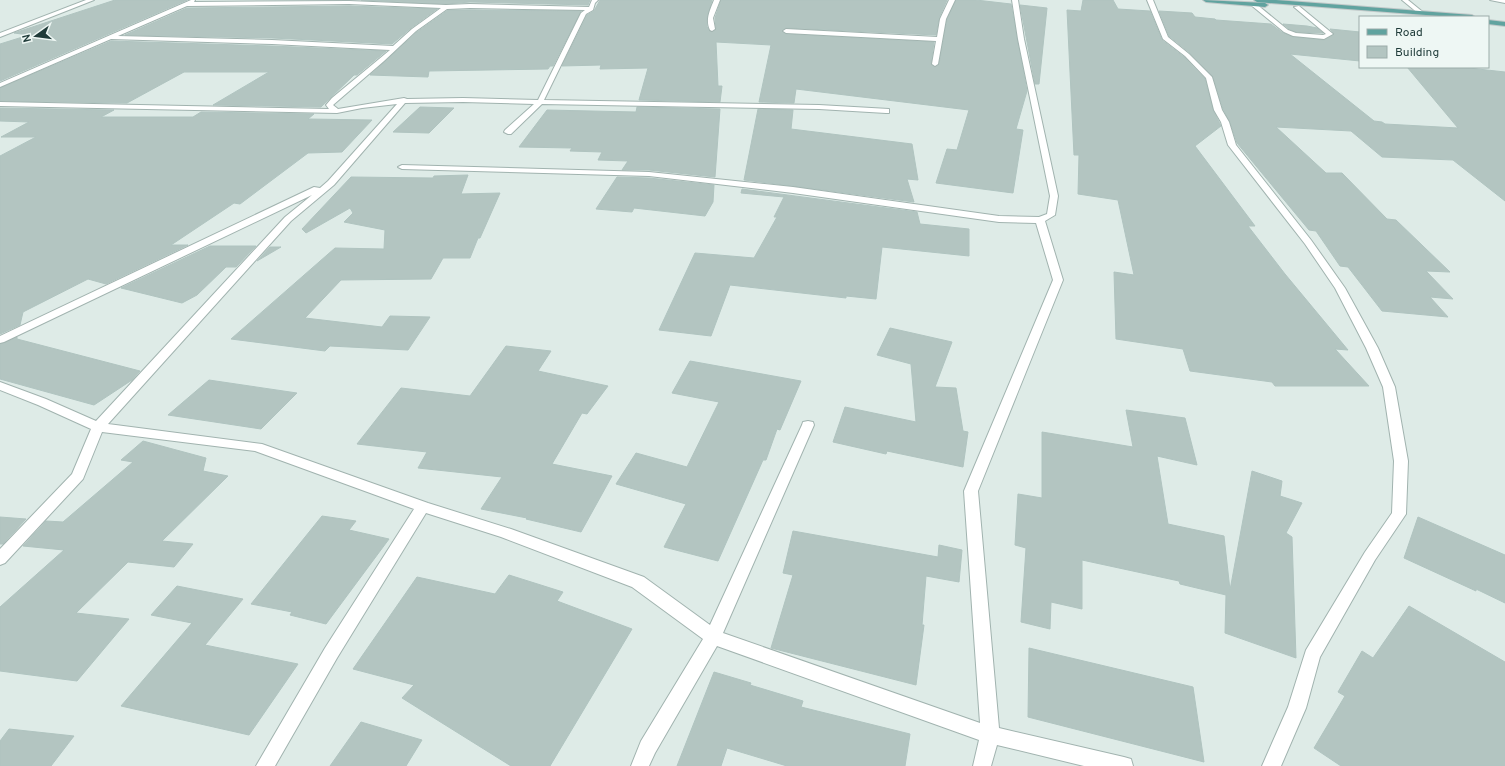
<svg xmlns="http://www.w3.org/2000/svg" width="1505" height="766" font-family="Overpass,sans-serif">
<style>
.building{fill:#b3c5c1;stroke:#b0c4c0}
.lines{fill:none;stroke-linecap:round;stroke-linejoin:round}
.minor-casing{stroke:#a1b3af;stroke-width:2}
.major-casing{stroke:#c0c8c8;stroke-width:2}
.minor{fill:#fff;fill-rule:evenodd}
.major{fill:#60a39f;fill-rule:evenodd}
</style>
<rect width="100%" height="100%" fill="#deebe7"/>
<path class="building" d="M115,0h72l-187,81v-37l29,-9 -15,-2z
M361,0h229l-2,5 -118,-3 -24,2z
M600,0h112l-5,19v8l4,5 5,-3 -1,-11 6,-18h226l-8,18 -3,17 -150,-7 -4,3 4,3 148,8 -3,22 3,3 5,-3 8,-45 9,-19h20l35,4 16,87 -11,38 7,1 -10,63 -77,-10 11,-34 10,1 12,-40 -173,-21 -2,14 -35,-1 12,-57 -55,-3 2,44h4l-2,16 -81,-2 9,-32 -48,1 1,-4 -39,1 25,-51 7,-4z
M1083,0h30l5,9 32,2 12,29 22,17 21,22 8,31 8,16 -26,20 60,80h-7l37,48 63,76 -13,-1 34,37h-94l-3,-4 -82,-11 -7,-22 -67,-10 -2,-67 20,3 -16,-75 -40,-6 1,-39h-5l-7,-145 14,1z
M1020,5l27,3 -8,76h-4z
M349,6l88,3 -26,19 -19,16 -120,-6 -147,-3 62,-27z
M448,10h22l111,1 -28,55h-3l-2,3 -119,2 -1,6 -58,-2 47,-43z
M1159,11l33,2 3,4 20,2 1,1 55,4 12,9 10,4 31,3 10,-6 -4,-5 30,3v29l-70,-7 84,67 8,1 3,2 73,4 -51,-61h53l45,5v129l-52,-41 -71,-3 -31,-26 -75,-4 50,46h16l45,46 9,1 54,52 -24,-1 27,28 -23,-2 18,20 -66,-6 -34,-44 -8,-1 -24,-35 -7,-1 -72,-87 -7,-21 -7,-13 -10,-32 -23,-24 -21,-17z
M1283,24l24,2 10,2 6,5 -27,-1 -7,-3z
M111,41l161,5 114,5 -29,24h-3l-33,32 -108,-2 56,-33h-85l-57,31 -127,-2v-13z
M420,107l34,1 -25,25 -36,-1z
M637,107l83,2 -5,68 -66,-7h-27l6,-9 -30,-1 4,-8 -32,-1 2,-3 -53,-1 28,-37 89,2z
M0,108l114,2 -13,7h92l8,-5 113,2 -6,5 64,1 -30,32 -34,1 -68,51 -6,-1 -63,42h17l-82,39 -18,-5 -65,33 -3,13 -20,9v-178l36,-19h-35l28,-15 -29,-1z
M758,109l35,1 -2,19 121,15 6,36 -11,-1 7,23 -121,-16 -49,-6z
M468,175l-7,19 39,-1 -20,45h-2l-8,20h-27l-12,21 -90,1 -36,38 77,9 8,-11 40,1 -22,33 -78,-4 -5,5 -94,-12 104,-91 49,1 1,-19 -41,-8 9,-9 -3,-5 -44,25 -4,-4 49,-52 82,1 1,-2z
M617,177l32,1 65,7 -1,17 -8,14 -71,-8 -2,4 -36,-3z
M742,189l175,23 3,12 49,5v27l-87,-9 -6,52 -30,-3v2l-116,-13 -19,51 -52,-6 36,-77 59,5 23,-41h-3l10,-20 -43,-4z
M210,246h46l-20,21h-10l-29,28 -15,8 -61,-15z
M270,247h11l-24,14z
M890,328l62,14 -17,45 21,1 7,43 5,1 -5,35 -76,-16 -1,3 -53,-12 12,-35 71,15 -5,-58 -34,-9z
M17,337v2l123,32 -8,9 -38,25 -94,-26v-35z
M506,346l45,5 -13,20 70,15 -21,28 -5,-1 -30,51 60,12 -31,56 -55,-13 1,-1 -46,-9 21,-32 -84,-9 9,-16 -70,-8 44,-56 69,8z
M690,361l111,20 -21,49 -3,-1 -11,31h-3l-45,101 -54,-14 22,-43 -70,-20 20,-31 51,14 32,-65 -47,-9z
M209,380l88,13 -36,36 -93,-14z
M1126,410l59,8 12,47 -40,-9 11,68 56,12 6,54 22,-119 30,10 -2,15 22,7 -16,30 6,4 4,121 -71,-25 1,-38 -46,-11 -1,-3 -97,-21v49l-31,-7 -1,27 -29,-7 5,-74 -11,-3 3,-51 24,4v-66l91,15z
M143,441l63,17 -3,13 25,5 -66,65 31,3 -19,23 -46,-5 -52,51 53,6 -52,62 -77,-10v-64l64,-57 -41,-4 23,-25 17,1 70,-60 -12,-2z
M322,516l34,5 -7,9 40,9 -63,85 -36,-9 2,-3 -41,-8z
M0,517l26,2 -23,25h-3z
M1418,517l87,38v48l-29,-14v2l-72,-33z
M793,531l145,26 1,-12 23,5 -3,32 -33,-6 -4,49h2l-8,60 -145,-37 22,-73 -10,-2z
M509,575l54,17 -6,9 75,28 -82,137h-39l-109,-68 12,-13 -61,-16 64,-92 78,17z
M177,586l66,13 -38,46 93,19 -49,71 -128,-29 71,-83 -41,-8z
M1409,606l96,56v104h-164l-27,-18 31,-52 -7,-4 24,-41 11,7z
M1029,648l164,39 11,75 -176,-45z
M714,672l37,11 -1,2 53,16 -2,6 109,27 -5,32h-118l-60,-18 -6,18h-44z
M361,722l61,18 -16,26h-76z
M9,729l65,7 -23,30h-51v-25z"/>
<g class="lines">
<g class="minor-casing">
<path id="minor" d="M86,0h8l-94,37v-4z
M191,0h4l-1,2 155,-1 97,4 24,-1 119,3 3,-7h6l-3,3 -2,7 -7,4 -42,86 275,5 70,4v4h-3l-67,-4 -277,-5 -31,30h-3l-4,-2 1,-2 29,-26 -71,-2 -58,1 -71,82 -43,36 -183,203 154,20 166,59 83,26 133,48 66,48 92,-200 1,-3 5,-1 5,1 1,3 -91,208 257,90 -16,-232 89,-211 -17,-57 -37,-1 -206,-29 -144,-17 -247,-7 -4,-2 4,-2 247,7 144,15 206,29 40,1 8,-3 3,-18 -32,-157 -6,-39h6l6,39 34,157 -3,19 -10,6 18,59 -85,211 21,237 125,29 7,2 2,7h-49l-87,-21 -6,21h-18l6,-26 -262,-94 -62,107 -6,13h-18l10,-25 62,-102 -71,-52 -131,-50 -75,-24 -89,145 -62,108h-19l69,-118 89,-139 -159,-58 -153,-19 -19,47 -78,84 -5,2v-16l72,-75 19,-45 -53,-24 -38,-15v-8l46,17 50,22 189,-204 27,-22 -308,147 -4,1v-7l314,-149 6,1 8,-7 69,-77 -35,4 -25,5 -337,-7v-4l329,7 -3,-4 6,-7 58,-48 -118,-6 -161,-5 -111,48v-4zM349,4l92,4 -29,21 -19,17 -121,-6 -154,-4 69,-30zM470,8l115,2 -4,3 -43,87 -75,-2 -56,1 -3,-1 -66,11 -5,-4 51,-44 32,-30 31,-22z
M714,0h6l-7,18 2,11 -3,2 -2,-1c-5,-10 0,-20 4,-30z
M949,0h6l-9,19 -8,45 -3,2 -3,-2 4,-23 -150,-8 -3,-2 3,-2 151,8 3,-18z
M1147,0h6l15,37 21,17 23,23 10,33 7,12 7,23 75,95 34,48 33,60 17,39 13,74 -2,53 -31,46 -55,97 -14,51 -25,58h-19l26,-59 18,-57 59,-98 27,-39 2,-52 -11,-74 -17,-39 -31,-60 -30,-44 -77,-99 -7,-23 -7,-12 -8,-32 -21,-22 -22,-17z
M1402,0h6l16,13 -5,1z
M1490,0h15v3z
M1251,3h4l33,27 8,3 27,2 3,-1 -32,-27 5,-1 34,28 -9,5 -31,-3 -9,-4 -33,-27z"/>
</g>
<g class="major-casing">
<path id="major" d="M1203,0l62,3 3,2 -3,2 -59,-5z
M1254,0h22l196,15 3,2h-23l-195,-15z
M1488,20l17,2v4l-17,-2z"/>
</g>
<use href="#minor" class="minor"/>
<use href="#major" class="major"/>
</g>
<rect x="1359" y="16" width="130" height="52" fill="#eef7f4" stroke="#9baca9"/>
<rect x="1367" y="29" width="20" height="6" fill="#60a39f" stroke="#9baca9"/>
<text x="1395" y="36" font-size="12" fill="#1f3b39">Road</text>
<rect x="1367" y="46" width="20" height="12" fill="#b3c5c1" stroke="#9baca9"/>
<text x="1395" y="56" font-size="12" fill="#1f3b39">Building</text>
<g transform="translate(36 36) rotate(256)" stroke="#eef7f4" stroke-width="3" paint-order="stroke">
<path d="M0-3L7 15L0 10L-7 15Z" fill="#1f3b39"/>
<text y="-6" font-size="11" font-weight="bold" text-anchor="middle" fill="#1f3b39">N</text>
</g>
</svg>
